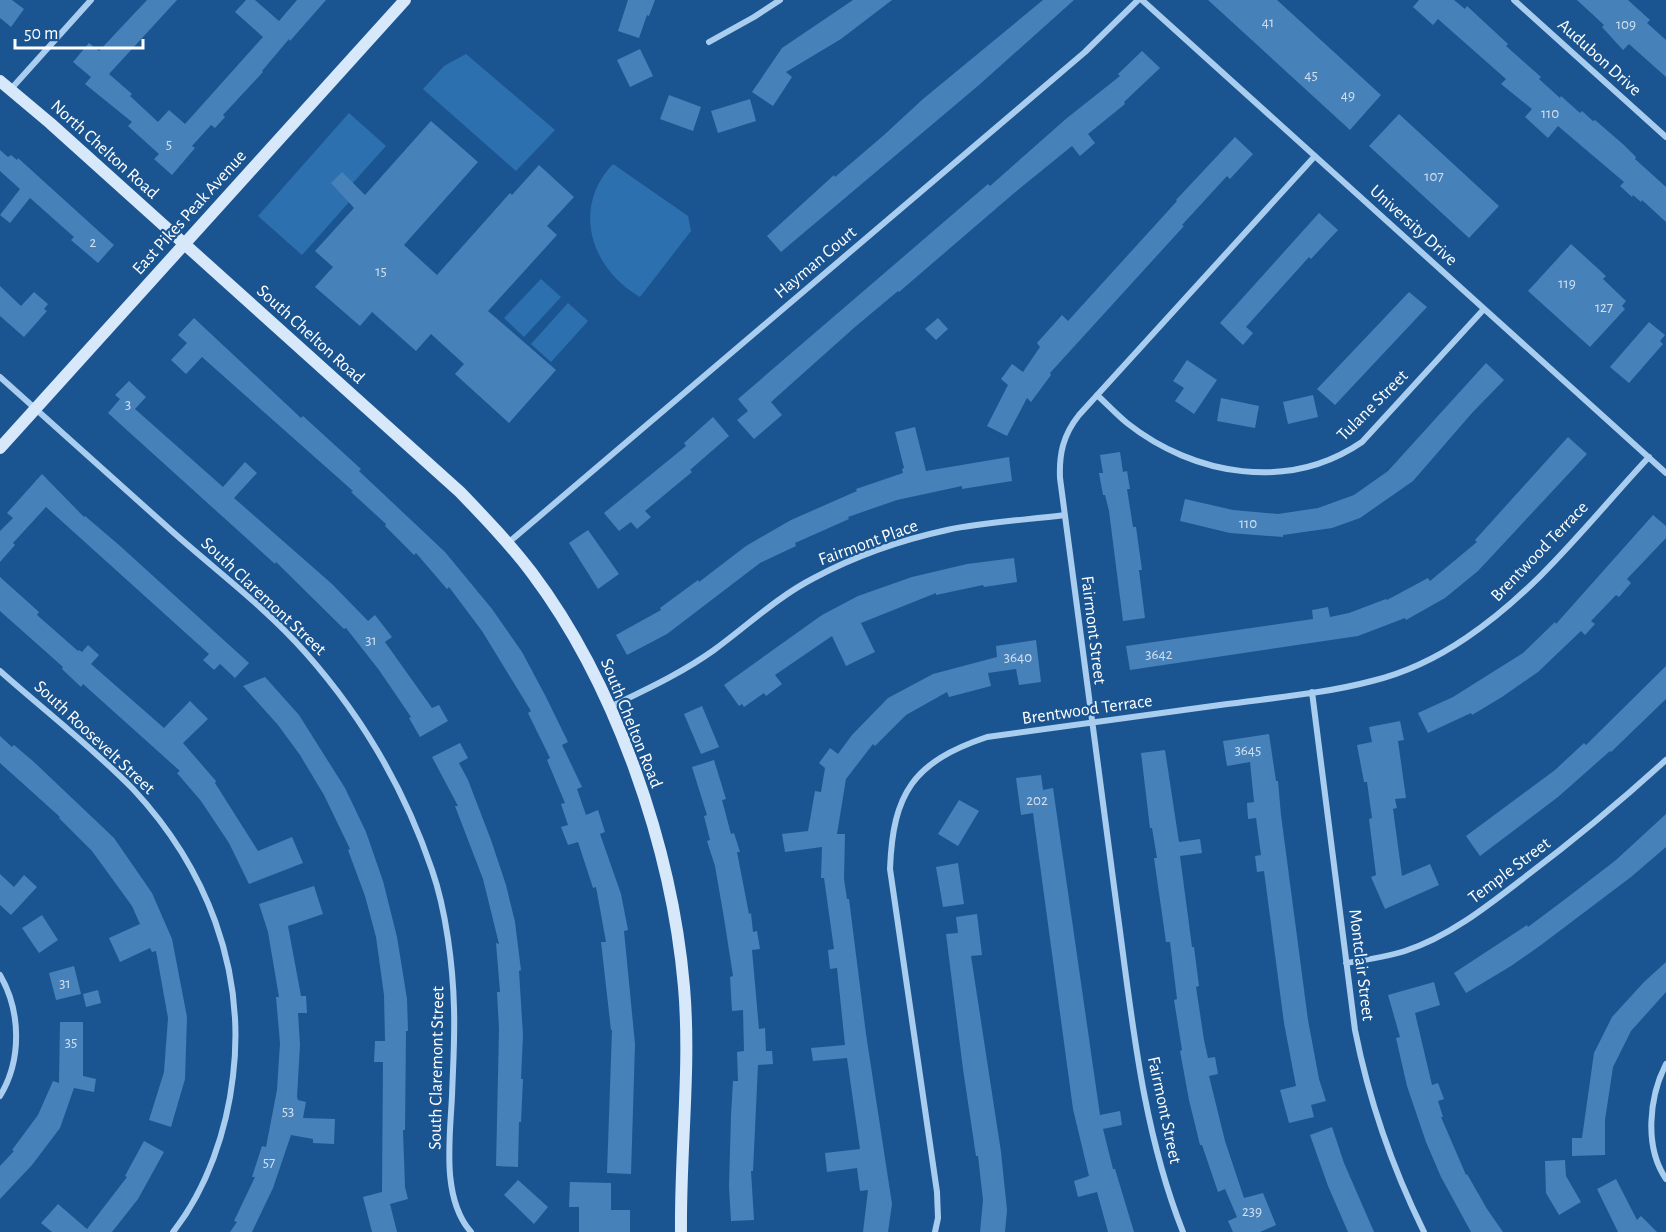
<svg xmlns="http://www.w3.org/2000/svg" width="1666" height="1232" font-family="'Alegreya Sans',sans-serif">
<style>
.green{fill:#2d70af}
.building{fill:#4781ba}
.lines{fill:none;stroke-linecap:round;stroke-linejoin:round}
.street{stroke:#a9cdef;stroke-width:6}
.secondary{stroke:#d6e8fa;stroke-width:12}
.labels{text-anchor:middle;stroke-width:4.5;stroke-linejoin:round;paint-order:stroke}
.number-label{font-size:15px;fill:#d1e0ee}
.street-label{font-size:18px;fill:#fff;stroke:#1a5591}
</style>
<rect width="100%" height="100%" fill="#1a5591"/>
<path class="green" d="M466,54l89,76 -39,41 -93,-82 21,-23z
M349,113l37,33 -35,39 7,7 -56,63 -44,-39z
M613,164l75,52 3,15 -51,66c-49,-28 -69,-89 -27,-133z
M541,279l20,18 -37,40 -20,-19z
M568,303l20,18 -37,41 -20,-18z"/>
<path class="building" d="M0,0h12l12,9 -13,18 -11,-9z
M147,0h30l-68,74 23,20 -2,2 28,26 11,-12 16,14 78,-87 -28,-25 11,-12h9l24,21 18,-21h29l-36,41 -1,-2 -27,32 1,1 -40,43 2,2 -10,11 -4,-3 -19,21 3,2 -23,27 -18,-16 5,-5 -31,-28 4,-4 -47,-38 6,-7 -18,-15 16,-19 10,8z
M628,0h27l-6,16 -2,-1 -8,23 -21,-7z
M853,0h39l-51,39 -55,33 6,5 -19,29 -21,-14 30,-44z
M1043,0h31l-95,85 -198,167 -14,-16 67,-61 1,2 49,-42 39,-36z
M1208,0h69l104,95 -31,35z
M1419,0h35l11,9 2,-3 41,38 -2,2 35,31 -2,2 21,19 1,-2 19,17 2,-2 11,10 2,-1 29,25 12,12 -1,2 31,28v35l-24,-22 -1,2 -8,-7 -1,2 -12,-11 4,-4 -66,-56 -10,12 -23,-21 7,-8 -31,-25 5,-5 -68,-60 -5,6 -20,-18z
M1577,0h51l22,20 -3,3 19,17v37l-37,-33 -6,6 -21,-23 2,-2z
M640,49l13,27 -23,11 -13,-27z
M1142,51l18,17 -36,34 1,2 -37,30 7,9 -15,13 -8,-10 -59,48 -114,98 -1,-1 -43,36 -84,75 11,13 -28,24 -17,-19 11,-9 -10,-12 250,-215 2,2 77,-68 53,-42 -2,-2z
M669,95l32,12 -8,24 -33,-12z
M750,99l6,22 -38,12 -7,-22z
M1399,114l100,92 -30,32 -100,-92z
M431,121l47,41 -74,83 33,30 73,-82 2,2 27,-30 35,32 -27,29 10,9 -69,76 68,59 -47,53 -54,-49 9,-10 -33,-30 -15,17 -44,-39 -12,14 -45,-39 18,-20 -18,-16 39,-43 -23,-25 11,-11 23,23z
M1235,137l18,17 -23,25 -3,-3 -45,49 2,1 -134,147 1,2 -20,27 -4,-4 -20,38 -20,-10 21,-41 -7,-6 11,-15 11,8 17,-25 -3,-4 25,-28 6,6 109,-120 -1,-1z
M0,150l8,7 3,-2 6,5 1,-2 96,87 -16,18 -27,-23 3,-3 -44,-39 -20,25 -10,-8 20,-26 -20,-18z
M1319,213l19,17 -27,29 -2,-2 -63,70 7,6 -10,12 -23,-22z
M1571,244l35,32 -3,3 23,22 -4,5 3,3 -35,38 -62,-56z
M0,286l21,20 13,-14 14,12 -4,5 3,2 -23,26 -24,-21z
M1409,292l18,15 -92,98 -18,-16z
M194,318l107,100 2,-2 58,53 -2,2 86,81 47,57 30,43 24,45 22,45 -6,3 20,42 -5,2 9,26 12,-5 7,22 -5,2 21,60 7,36 -4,1 11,113 -4,130 -24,-1 5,-143h-1l-10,-88h5l-10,-55 -3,1 -15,-46 -10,3 -7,-18 7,-2 -7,-21 4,-1 -18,-43 3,-2 -22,-45 3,-2 -49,-80 -33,-44 -2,2 -31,-36 -2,2 -29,-29 1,-2 -35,-32 2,-1 -151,-134 -16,17 -15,-14 16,-17 -9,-8z
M938,318l10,11 -12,11 -11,-11z
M1649,322l16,13 -5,6 3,3 -34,39 -19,-16z
M1187,360l30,20 -23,34 -19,-13 9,-13 -11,-7z
M1486,363l18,17 -32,33 -59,68 -53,37 -28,10 -49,7v2l-53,-4 -50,-12 5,-22 48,11 45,4 40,-6 36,-13 34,-24z
M129,381l17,16 -11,12 88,78 22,-25 12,11 -23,25 98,86 36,37 7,-6 17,22 -7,5 47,66 7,-3 9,16 -28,16 -11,-19 2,-1 -32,-47 -33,-42 -2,1 -68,-67 -1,2 -167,-151 12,-14 -5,-4z
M1313,395l5,22 -30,7 -5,-22z
M1221,398l38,8 -4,22 -38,-7z
M713,417l16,19 -39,34 2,2 -47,39 6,6 -14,12 -6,-7 -12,9 -15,-18 82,-67 -2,-3z
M915,427l11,44 83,-14 3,24 -50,8v-3l-65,14 -49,17 1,2 -54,24 1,3 -36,17 -93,71 -40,21 -11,-20 45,-25 -1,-2 38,-28 1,2 47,-36 45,-26 66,-29 -1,-2 47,-16 -1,-4 2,-1 -9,-36z
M1568,437l19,17 -109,117 -33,27 -39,22 -1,-2 -47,18 -228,34 -4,-24 187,-27 -1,-9 16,-3 2,10 19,-4 37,-14 1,1 41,-22 2,3 47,-39 -2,-2z
M1120,452l3,20 4,-1 3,18h-3l6,38h3l6,43h-3l6,48 -22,3 -14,-110 -4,-16h-2l-4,-22h4l-3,-18z
M42,474l42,43 1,-1 34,29 130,118 -14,15 -15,-14 -6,6 -11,-10 6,-6 -163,-147 -33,36 2,2 -15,17v-31l13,-13 -6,-5z
M1653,515l13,11v12l-39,41 4,4 -12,14 -3,-2 -25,26 4,3 -10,11 -4,-4 -43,41 -36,25 -30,18 -1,-2 -43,20 -10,-20 35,-16 70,-44 32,-31 1,2z
M588,530l31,44 -21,15 -29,-46z
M1014,558l3,24 -33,5 -1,-2 -47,10v-2l-75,30 14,29 -29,14 -14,-30 -57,39 7,9 -16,12 -2,-3 -20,14 -2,-3 -3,2 -15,-21 98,-70 36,-19 54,-19 55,-13z
M0,577l39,35 -2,3 41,36 1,-1 3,2 6,-7 11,10 -8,9 73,64 26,-27 18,18 -25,24 33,38 -1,2 43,68 34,-14 11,26 -54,21 -20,-41 -28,-42 -24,-28 3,-2 -97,-87 -2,3 -19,-18 1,-2 -63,-56z
M1036,640l5,42 -22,3 -3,-16 -28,4 3,13 -42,11 -2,-5 -41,23 -31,31 -2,-2 -27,35 -9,55h8l-1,45 3,20h2l17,135 26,170 -4,28h-25l5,-42 -8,1 -3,-23 -30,4 -2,-19 35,-4 -13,-91 -34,3 -2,-13 34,-3 -8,-77 -7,1 -2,-19 6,-1 -10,-71h-3l1,-31 -37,5 -3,-18 26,-3 7,-40 6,1 4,-24 -6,-5 11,-15 8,6 14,-19 36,-37 45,-24 64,-17 -1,-11z
M1666,666v33l-55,53 -1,-1 -52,46 -78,59 -14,-20 89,-66 29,-27 2,2z
M265,677l34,38 46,73 21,44 17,49 14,56 10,62 1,32h-2l-1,99h-2l2,57 3,12 -18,5 7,28h-25l-9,-35 19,-5 1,-130h-9l1,-21h10l-1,-46 -8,-58 -11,-41 -17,-46 2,-1 -26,-54 -24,-40 -22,-30 -35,-39z
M702,706l17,41 -18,7 -17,-40z
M1400,721l4,19 -6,1 8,57 -11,1 2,9 -4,1 9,67 28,-12 9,21 -54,24 -14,-32 5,-2 -7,-56 3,-1 -5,-36h-3l-7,-37 15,-3 -3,-15z
M1269,734l7,47h2l3,34 27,205 11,59 7,22 -15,4 3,12 -25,6 -9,-33 16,-4 -12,-63 -20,-152 -7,1 -2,-16 6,-1 -5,-37 -8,1 -1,-16 7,-1 -4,-40 -23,4 -4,-25z
M0,736l12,11 2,-2 20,17 80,76 38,55 20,46 15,78 -2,62 -14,48 -22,-7 15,-48 4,-54 -12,-67 -4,1 -2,-4 -30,14 -11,-24 31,-14 -8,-18 -40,-55 -33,-33 1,-1 -60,-54z
M460,743l8,15 -9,5 9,17 23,60 15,45 9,37 6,48 -2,1 4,64 -2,44h2l-2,43h-2l-1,45 -22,-1 3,-137 -2,-37h3l-4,-49 3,1 -16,-65 -28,-73h3l-26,-49z
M1165,750l14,92 21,-3 2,14 -22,3 12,91h2l5,39 -3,1 8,53 4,18 7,-1 3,17 -9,2 16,65 19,57 19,-5 13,32 -16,7h-27l-5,-11 9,-4 -12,-28 -7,3 -16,-47h-2l-11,-45 -9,-49 2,-1 -8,-50 3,-1 -7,-57h-4l-12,-84h3l-5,-30h-2l-9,-75z
M714,760l12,39 -4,1 9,34 3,-1 6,19h-3l12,62 2,-1 2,19 4,-1 3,18 -8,1 7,79 6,-1 1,23h6l1,13 -15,1 -5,106h-2l3,49 -23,1 -2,-34 2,-72 2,-34h5l-1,-29 7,-1 -1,-41 -11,1 -2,-34 3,-1 -9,-58 -9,-52 -8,-25 3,-1 -6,-24 3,-1 -15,-48z
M1041,775l2,15 10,-2 47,327 20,-4 2,14 -19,4 10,40h2l19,63h-26l-11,-40 -19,5 -4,-16 15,-5 -16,-67 -40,-296 -12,2 -5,-37z
M959,800l20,11 -21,35 -20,-12z
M1666,814v33l-35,30 -90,68 -30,21 -45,27 -12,-20 73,-48 1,2 40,-30 48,-37z
M958,863l6,41 -21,3 -7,-40z
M0,874l14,13 10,-12 13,12 -26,28 -11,-10z
M314,886l9,28 -35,12 13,70h5l1,17h-9l2,32 -3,52 1,3 8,2 -3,16 32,1 -1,25 -21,-1v-4l-22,-4 -18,53 -21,44h-22l7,-10 -3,-1 21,-44h-3l10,-31 4,1 11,-57 3,-47 -4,-46h3l-11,-65 -9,-28z
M977,914l5,41 -11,1 30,196 6,58 -2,22h-25l3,-32 -5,-44h-2l-13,-87 -17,-135 12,-1 -2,-16z
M42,915l16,25 -19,13 -17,-25z
M1666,962v30l-35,39 -18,36 -8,53v35l-33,1v-18h10l12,-85 18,-36 32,-35z
M74,966l7,28 -25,6 -7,-27z
M1434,982l6,23 -25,8 17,72 6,-2 6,16 -6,2 5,16h-2l25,58 1,-1 20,35 16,23h-32l-30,-55 -15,-35 -19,-56 -11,-48 4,-1 -12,-42z
M98,990l3,13 -15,4 -3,-13z
M60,1022h23v54l13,3 -2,13 -20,-4 -14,40 -28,37 -32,34v-33l14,-15 -2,-1 26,-35 15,-34 6,2z
M1332,1127l12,36 30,69h-26l-20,-46 -18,-51z
M144,1141l20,11 -26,47 -26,33h-60l-11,-9 17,-19 29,25 40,-52 -2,-1z
M1565,1160l1,16 15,26 -22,13 -13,-22 -1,-32z
M1616,1179l21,41 4,-4 16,16h-39l-21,-43z
M518,1180l30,27 -14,17 -30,-29z
M570,1182l41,1v27h19v22h-51v-25h-10z"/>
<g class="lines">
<path class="street" d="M1142,0l524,473
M1514,0l152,137
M709,42l45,-25 26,-17
M11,89l80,-89
M0,377c58,52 116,104 174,156 44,39 92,75 131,119 56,63 100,138 127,218 14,40 21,96 22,138 1,30 -1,59 -2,88 -2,42 -11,102 19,136
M1097,395c10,9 20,20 30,28 67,53 162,69 235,19l122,-133
M508,543l577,-491 53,-52
M0,671c44,39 92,76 133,118 73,78 113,180 100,287 -6,54 -26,113 -60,156
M1312,692l43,338c14,71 37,137 69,202
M610,707c35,-17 72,-34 104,-57 33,-24 63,-53 100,-72 41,-22 87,-38 133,-48 38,-8 79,-10 118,-15
M1346,963c20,-3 40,-6 59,-12 44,-14 84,-46 120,-74 49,-37 96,-76 141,-117
M0,975c21,36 22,85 0,121
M1666,1064c-17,33 -22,83 0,115
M935,1232l3,-14 -1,-26 -47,-323c3,-76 23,-107 97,-132 77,-10 155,-21 233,-32 50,-7 103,-11 152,-24 33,-8 66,-24 94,-43 72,-48 125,-119 183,-181
M1183,1232c-41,-103 -51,-214 -66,-323 -20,-143 -38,-287 -57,-431 -1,-24 3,-43 19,-63l236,-259"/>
<path class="secondary" d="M0,81l50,42 410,369c25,26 50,52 72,81 84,112 140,275 152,414 7,81 -4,163 -3,245
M0,448l405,-448"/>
</g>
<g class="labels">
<g class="number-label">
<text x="1268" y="27">41</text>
<text x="1626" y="29">109</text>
<text x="1311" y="80">45</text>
<text x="1348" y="100">49</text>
<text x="1550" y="118">110</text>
<text x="169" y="149">5</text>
<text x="1434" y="181">107</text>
<text x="93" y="247">2</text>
<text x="381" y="276">15</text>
<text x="1567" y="288">119</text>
<text x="1604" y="312">127</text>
<text x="128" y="409">3</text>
<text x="1248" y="528">110</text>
<text x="371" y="645">31</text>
<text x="1159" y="659">3642</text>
<text x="1018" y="662">3640</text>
<text x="1248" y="755">3645</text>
<text x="1037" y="805">202</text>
<text x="65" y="988">31</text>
<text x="71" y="1047">35</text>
<text x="288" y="1116">53</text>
<text x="269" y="1167">57</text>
<text x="1252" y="1216">239</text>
</g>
<g class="street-label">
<text transform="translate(1600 57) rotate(42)" y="6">Audubon Drive</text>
<text transform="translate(105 149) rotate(42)" y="6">North Chelton Road</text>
<text transform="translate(189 212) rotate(-48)" y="6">East Pikes Peak Avenue</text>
<text transform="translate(1414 225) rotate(42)" y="6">University Drive</text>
<text transform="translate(815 262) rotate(-40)" y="6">Hayman Court</text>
<text transform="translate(311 334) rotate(42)" y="6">South Chelton Road</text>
<text transform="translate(1372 405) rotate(-45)" y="6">Tulane Street</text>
<text transform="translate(868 542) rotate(-20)" y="6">Fairmont Place</text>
<text transform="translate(1539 551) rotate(-46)" y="6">Brentwood Terrace</text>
<text transform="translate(264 596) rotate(43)" y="6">South Claremont Street</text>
<text transform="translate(1094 630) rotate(83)" y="6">Fairmont Street</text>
<text transform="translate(1087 709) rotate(-8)" y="6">Brentwood Terrace</text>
<text transform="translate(632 723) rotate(68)" y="6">South Chelton Road</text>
<text transform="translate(95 737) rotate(43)" y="6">South Roosevelt Street</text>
<text transform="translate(1509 870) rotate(-37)" y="6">Temple Street</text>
<text transform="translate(1362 965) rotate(83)" y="6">Montclair Street</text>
<text transform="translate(436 1068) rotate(-89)" y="6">South Claremont Street</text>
<text transform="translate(1165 1110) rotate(78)" y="6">Fairmont Street</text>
</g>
</g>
<path d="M15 39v9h128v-9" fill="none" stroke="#ffffff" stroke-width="3"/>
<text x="24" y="39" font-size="18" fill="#ffffff" stroke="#1a5591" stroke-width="4.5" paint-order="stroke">50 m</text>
</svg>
